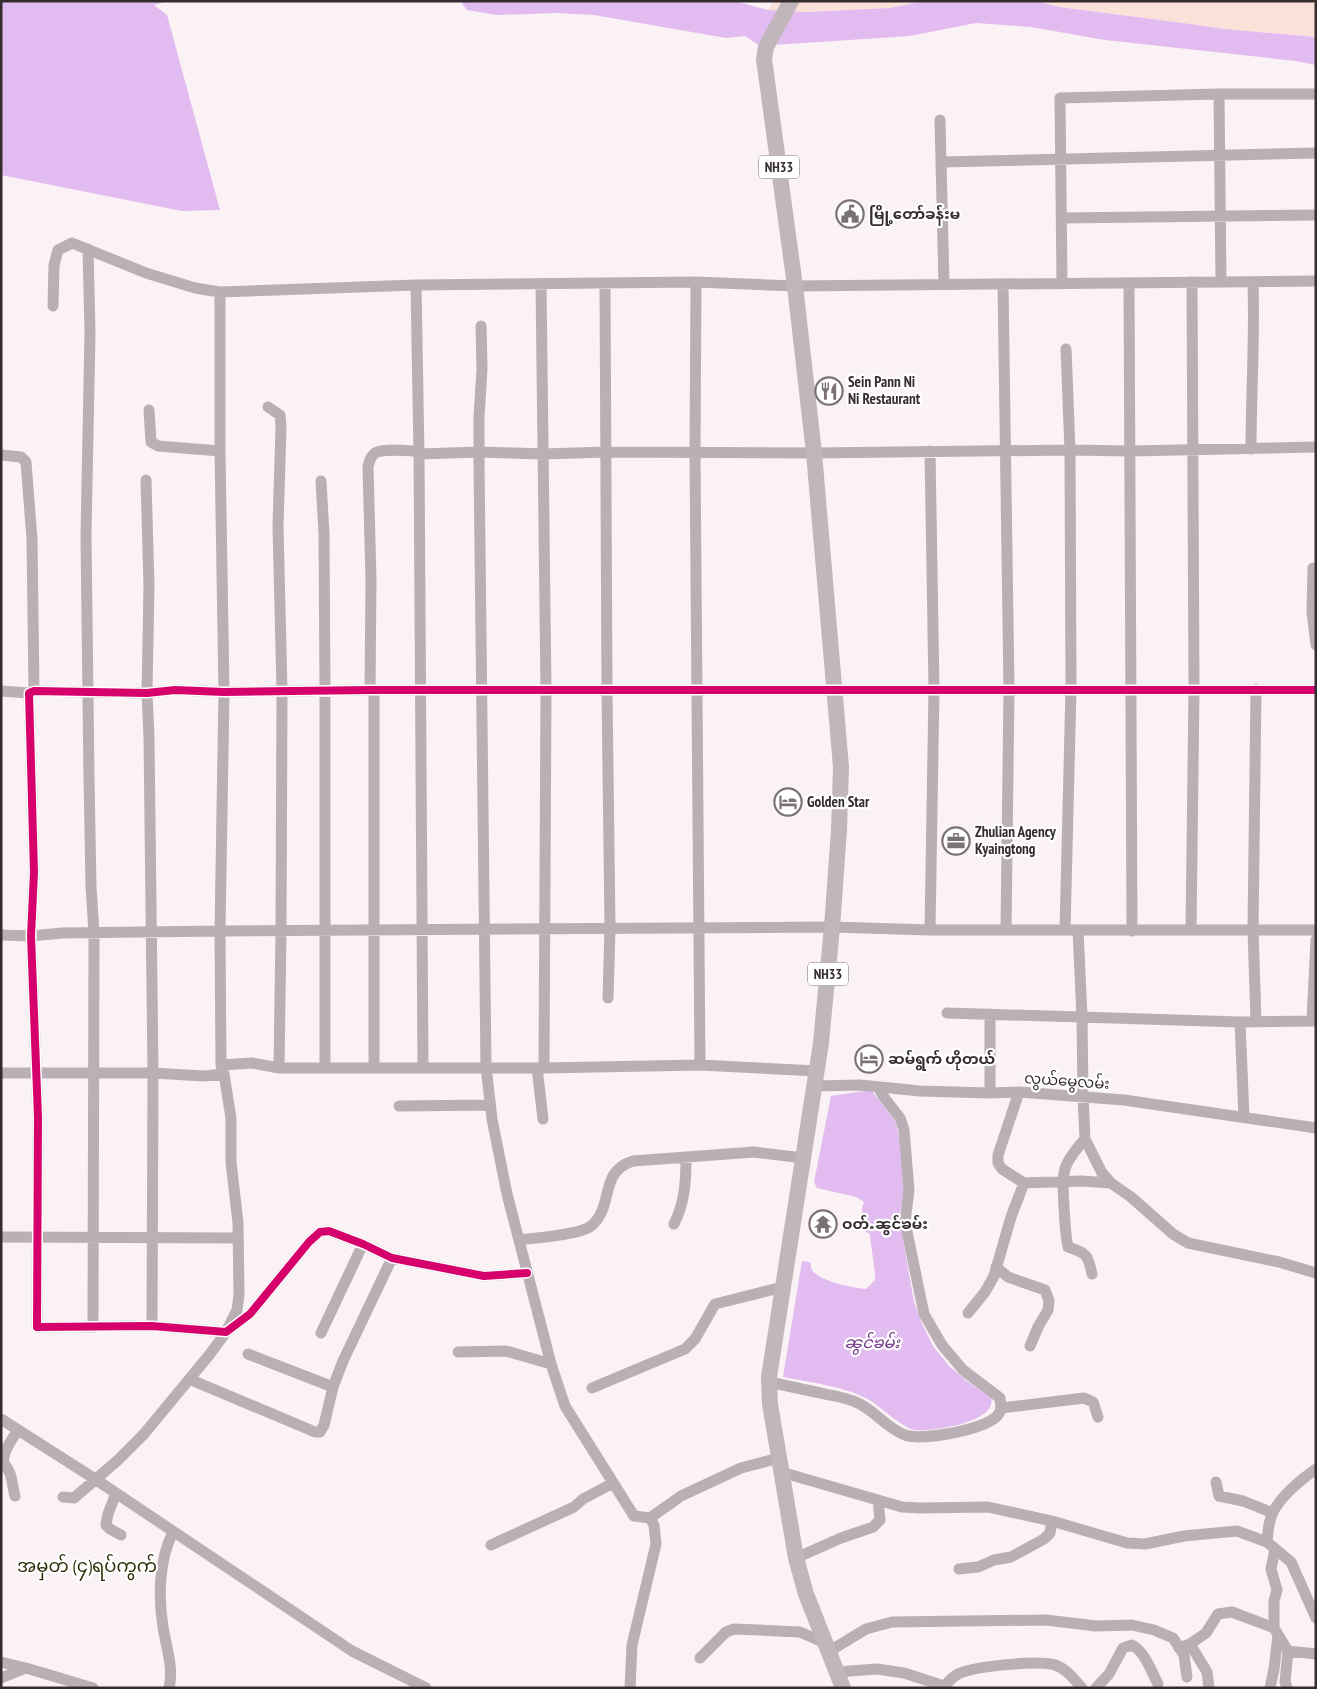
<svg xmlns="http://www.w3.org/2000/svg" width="1317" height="1689" font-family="'PT Sans Narrow','Noto Sans Myanmar',sans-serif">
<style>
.green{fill:#fbe1d8}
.water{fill:#e2bcf0}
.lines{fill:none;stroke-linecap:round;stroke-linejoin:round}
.minor{stroke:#b9afb5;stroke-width:11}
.highway{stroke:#c1b6bc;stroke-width:16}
.cycleway-casing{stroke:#fff;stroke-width:11}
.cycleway{stroke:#d6006c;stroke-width:8}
.labels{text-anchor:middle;stroke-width:4.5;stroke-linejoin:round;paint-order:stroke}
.shield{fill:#fff;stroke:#716b6d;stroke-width:1}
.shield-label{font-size:14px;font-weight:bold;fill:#342c2e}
.poi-label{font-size:15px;font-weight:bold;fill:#342c2e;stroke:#fff;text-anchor:start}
.street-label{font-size:15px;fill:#342c2e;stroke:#fff}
.water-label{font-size:16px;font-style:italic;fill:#713387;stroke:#fff}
.quarter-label{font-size:18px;fill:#2d3007;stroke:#fff}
</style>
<rect width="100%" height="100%" fill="#faf2f4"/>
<path class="green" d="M774,1h150l-34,7 -83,4 -39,-2z
M1036,1h280v36l-91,-8 -42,-6 -124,-16z"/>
<path class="water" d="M1,1h168l-15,4 13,10 53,195 -38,1 -181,-36z
M460,1h275l33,9 39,2 83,-4 34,-7h112l23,6 124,16 42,6 91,8v28l-20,-4 -191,-21 -74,-13 -55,-4 -66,13 -150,10 -15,-10 -19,2 -132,-23 -38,-2 -59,2 -30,-5z
M871,1090l24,31 5,18 4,53 -5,25 15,85 8,22 11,22 17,21 17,14 24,17c7,24 -59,34 -76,32 -9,0 -35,-23 -44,-29 -22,-14 -63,-19 -88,-24l19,-116 8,1c1,3 1,6 2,8 7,11 41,18 54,19l9,-9c0,-16 -4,-30 -5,-46l-7,-4 -1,-22 2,-6 -8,-5 -39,-9 -3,-6 17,-86z"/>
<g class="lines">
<path class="minor" d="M1219,94l2,188
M940,120l4,164
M941,162l375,-9
M1062,218l254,-3
M88,249l2,83 -4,204 3,242 2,109 3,46 -1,394
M696,282l-1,171 5,612
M605,283l2,407 3,238 -2,70
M1062,283l-2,-185 159,-4h97
M1129,283l3,648
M541,284l5,406 -2,378
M1003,284l6,405 -3,241
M416,285l3,169 4,614
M53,306l1,-41 4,-15 14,-7 74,30 49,15 25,4 196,-7 280,-3 99,4 521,-5
M481,326l1,43 -3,48v45l7,605 6,52 15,75 44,170 14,42 69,110 16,2 4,7 2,19 -24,101 -2,43
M268,407l12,8 1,13 -3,98 4,165 -1,240 -2,137
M149,410l2,32 7,4 62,5
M1251,449c0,-56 4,-111 2,-167
M930,451l4,238 -4,241
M419,454l61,-2 64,2 62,-2 208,1 256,-3 60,1 186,-4
M1,455l20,2 5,5 6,77 2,152
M146,480l3,106 -2,107 2,44 4,336 -1,253
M321,481l3,53 1,157v376
M1313,568l-1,44 4,33
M370,690l1,-110 -3,-113c1,-5 2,-10 7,-14 8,-5 34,-2 44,-2
M1,691l28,2
M1065,930l6,-241 -1,-239 -4,-101
M1078,930l4,87 1,79 2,43 17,34 9,10 20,14 42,37 15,9 91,19 37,11
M1191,930l3,-241 -2,-407
M1,935l30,1 31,-3 158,-2 612,-4 98,3h386
M947,1013l293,9 76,-1
M990,1014v79
M1256,1021l-3,-91 3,-241
M1312,1021l4,-81
M1240,1022l4,95
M221,1065l31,-2 27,5h265l156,-3 117,6
M374,1068v-377
M537,1068l6,51
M1,1073h152l51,3 20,-2
M815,1086l45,-1 60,6 70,2 29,-1 105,8 192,28
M1019,1092l-21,63v8l4,6 22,14 57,-2 30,2
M399,1106l91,-1
M1085,1139c-24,27 -23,32 -21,68 1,14 1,26 4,40 19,6 20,8 24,27
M674,1224c11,-22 12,-43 12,-67
M1,1237l237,1
M519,1240c16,-2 61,-5 72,-14 24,-20 7,-54 42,-65l121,-9 49,6
M996,1267l12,10 37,13 4,11 -1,9 -10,17 -8,19
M527,1273l-43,3 -92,-18 -29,-14 -34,-13 -9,1 -11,10 -59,72 -24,18 -74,-6 -115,1 1,-210 -7,-181 3,-64 -5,-179 5,-2 113,2 28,-3 49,2 146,-2h946
M968,1313l17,-21 9,-16 17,-59 13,-34
M321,1333l42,-89
M458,1352l48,-1 45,13
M248,1354l85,33
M189,1379l126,53h5l4,-7 9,-38 10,-26 49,-103
M769,1382c19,4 37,8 56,12 11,2 23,4 33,9 17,8 30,26 47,32 17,6 79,-5 92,-19 5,-5 4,-11 3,-18l-37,-28 -21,-25 -18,-31 -19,-92 4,-32 -5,-60 -4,-12 -17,-22 -5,-9
M592,1388l93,-39 10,-10 20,-35 68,-17
M1001,1408l83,-10 9,4 5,15
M1,1419l94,60 257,172 74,37
M781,1472l121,35 18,1 68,-1 64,14 75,22 18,1 39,-8 53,-5 30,11 24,20 25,56
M1216,1482l3,14 24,5 30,12
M116,1493l-8,21 -2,11 4,4 11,6
M15,1496c-2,-7 -2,-12 -4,-19 -1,-6 -5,-10 -7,-14 -3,-10 9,-25 14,-33
M63,1497l11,1 44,-38 26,-26 66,-80 16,-22 11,-22 2,-15 -1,-72 -7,-61v-44l-7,-44 -3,-9 -1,-134 4,-239 -4,-241v-159
M650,1518l31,-22 60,-28 38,-10
M1267,1542c1,-12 2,-25 9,-35 9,-14 26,-28 40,-38
M491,1545l83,-38 9,-8 30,-16
M796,1558l45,-20 32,-11 7,-7 -2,-20
M959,1569l19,-2 16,-7 17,-3 33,-18 6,-6 2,-12
M1274,1628v-27l3,-11 -6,-21 4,-20
M1190,1644l17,28 2,16
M1179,1648l11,-4 16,-11 12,-19 14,-2 42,16 14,23 28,3
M828,1652l38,-23 26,-7 154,-2 50,6 36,-1 22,5 19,8 11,17 3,22
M700,1658l26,-26 8,-3 66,3 25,11
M1,1662l24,6
M837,1672l40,-3 27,4 37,12 4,3
M1,1678l25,-10 67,20
M944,1687c4,-5 8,-10 14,-13 17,-8 80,-14 97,-9 12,4 19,14 27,23
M1287,1687l-2,-5 3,-31
M169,1688c5,-20 -3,-41 -6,-61 -5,-31 -4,-67 10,-95
M1096,1688l13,-14 14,-26 9,-3c13,7 19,26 26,39
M1270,1688l4,-19 4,-34"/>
<path class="highway" d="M791,1l-25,46 -2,12 31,227 19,167 27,314 -2,63 -7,97 -11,116 -52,334 1,27 26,154 10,36 37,94"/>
<g class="cycleway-casing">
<path id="cycleway" d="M527,1273l-43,3 -92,-18 -29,-14 -34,-13 -9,1 -11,10 -59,72 -24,18 -74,-6 -115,1 1,-210 -7,-181 3,-64 -5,-179 5,-2 113,2 28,-3 49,2 146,-2h946"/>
</g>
<use href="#cycleway" class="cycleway"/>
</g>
<defs>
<g id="civic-ring" transform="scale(1.4375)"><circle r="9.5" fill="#fff" stroke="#797173" stroke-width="1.5"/><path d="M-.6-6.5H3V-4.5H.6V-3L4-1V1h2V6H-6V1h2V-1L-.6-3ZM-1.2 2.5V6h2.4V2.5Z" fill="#797173"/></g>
<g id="restaurant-ring" transform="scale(1.4375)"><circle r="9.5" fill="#fff" stroke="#797173" stroke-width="1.5"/><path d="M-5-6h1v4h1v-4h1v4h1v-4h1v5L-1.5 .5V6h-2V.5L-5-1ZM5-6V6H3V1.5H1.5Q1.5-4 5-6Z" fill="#797173"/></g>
<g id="hotel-ring" transform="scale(1.4375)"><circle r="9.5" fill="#fff" stroke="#797173" stroke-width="1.5"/><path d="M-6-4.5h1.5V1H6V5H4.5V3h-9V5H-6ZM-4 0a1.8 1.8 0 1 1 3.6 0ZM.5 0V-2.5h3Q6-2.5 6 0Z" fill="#797173"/></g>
<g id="office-ring" transform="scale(1.4375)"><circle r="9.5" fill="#fff" stroke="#797173" stroke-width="1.5"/><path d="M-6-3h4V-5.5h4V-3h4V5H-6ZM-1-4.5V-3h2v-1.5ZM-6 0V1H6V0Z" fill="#797173"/></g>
<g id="temple-ring" transform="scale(1.4375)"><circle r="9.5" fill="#fff" stroke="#797173" stroke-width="1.5"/><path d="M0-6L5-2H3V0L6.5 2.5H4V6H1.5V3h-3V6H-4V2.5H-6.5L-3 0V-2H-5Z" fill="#797173"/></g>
</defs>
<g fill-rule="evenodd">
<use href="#civic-ring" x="850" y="214"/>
<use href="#restaurant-ring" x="829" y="391"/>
<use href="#hotel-ring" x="788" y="802"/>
<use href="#office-ring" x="956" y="841"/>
<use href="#hotel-ring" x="869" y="1059"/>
<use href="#temple-ring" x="823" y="1224"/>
</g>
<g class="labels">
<g class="shield">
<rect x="759" y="155.5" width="40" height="23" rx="4"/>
<rect x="808" y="962.5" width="40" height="23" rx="4"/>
</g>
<g class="shield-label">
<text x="779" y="172">NH33</text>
<text x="828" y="979">NH33</text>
</g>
<g class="poi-label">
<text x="869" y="219">မြို့တော်ခန်းမ</text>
<text x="848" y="387">Sein Pann Ni<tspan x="848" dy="17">Ni Restaurant</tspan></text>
<text x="807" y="807">Golden Star</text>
<text x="975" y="837">Zhulian Agency<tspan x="975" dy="17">Kyaingtong</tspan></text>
<text x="888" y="1064">ဆမ်ရွက် ဟိုတယ်</text>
<text x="842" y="1229">ဝတ်ႉၼွင်ၶမ်း</text>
</g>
<g class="street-label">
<text transform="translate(1067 1081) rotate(4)" y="5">လွယ်မွေလမ်း</text>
</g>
<g class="water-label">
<text x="872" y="1348">ၼွင်ၶမ်း</text>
</g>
<g class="quarter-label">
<text x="87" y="1572">အမှတ် (၄)ရပ်ကွက်</text>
</g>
</g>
<rect width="1317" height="1689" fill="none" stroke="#342c2e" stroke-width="5"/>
</svg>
